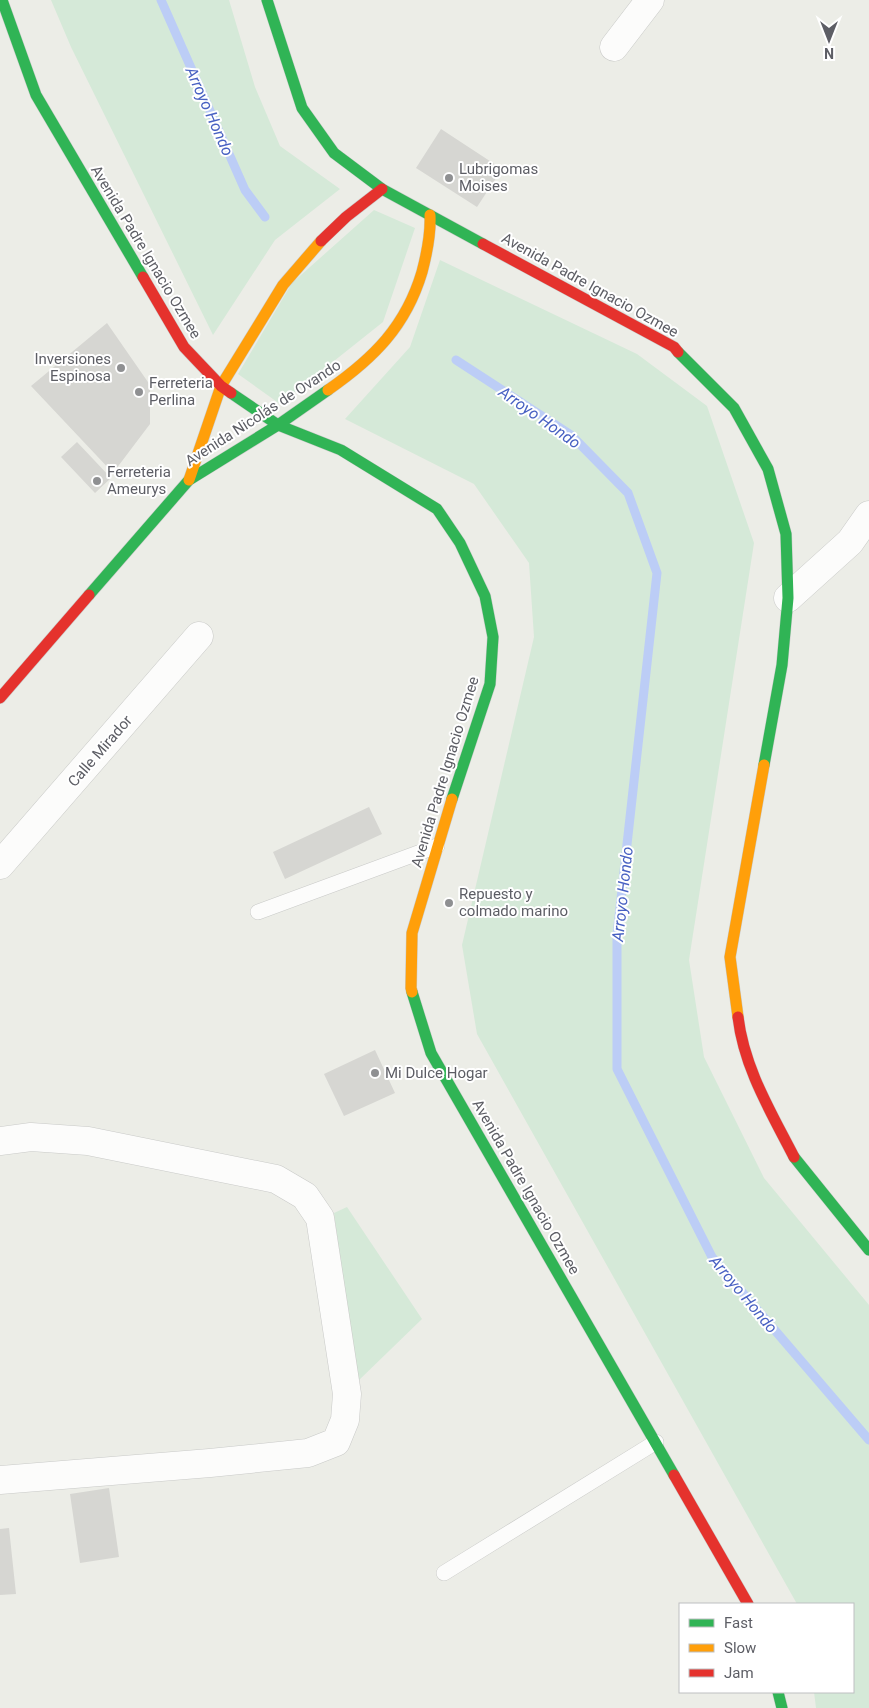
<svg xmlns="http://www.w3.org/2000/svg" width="869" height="1708" font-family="Roboto,sans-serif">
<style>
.green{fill:#d5e9d8}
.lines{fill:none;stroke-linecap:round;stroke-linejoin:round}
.stream{stroke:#bccdf6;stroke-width:9}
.building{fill:#d6d6d2}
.lane-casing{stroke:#c9cac8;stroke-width:16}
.street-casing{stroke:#c9cac8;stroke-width:29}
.fast-casing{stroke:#c9cac9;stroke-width:12}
.slow-casing{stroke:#c9cac9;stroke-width:12}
.jam-casing{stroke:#c9cac9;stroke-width:12}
.lane{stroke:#fcfcfb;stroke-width:15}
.street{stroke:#fcfcfb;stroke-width:28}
.fast{stroke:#30b455;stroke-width:11}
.slow{stroke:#ff9f0a;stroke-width:11}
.jam{stroke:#e5322d;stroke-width:11}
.poi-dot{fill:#8f9092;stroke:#fff;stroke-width:2}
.labels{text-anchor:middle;stroke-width:4;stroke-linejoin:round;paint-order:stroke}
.poi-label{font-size:15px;fill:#5d5e65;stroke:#fff;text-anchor:start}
.street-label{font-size:15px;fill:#5d5e65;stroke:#fff}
.water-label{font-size:16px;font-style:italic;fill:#4861c2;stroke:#fff}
</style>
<rect width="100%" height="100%" fill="#ecede7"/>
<path class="green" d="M51,0h178l26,87 25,59 60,43 -65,51 -62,95 -142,-288z
M374,210l41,18 -32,94 -103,82 -42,-30 54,-91z
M440,260l197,94 70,52 47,137 -65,417 15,97 60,121 105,127v403h-53l-2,-16h39v-88h-56l-320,-570 -15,-89 72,-308 -5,-74 -55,-79 -129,-65 65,-72z
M347,1207l75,112 -66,64 -22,-170z"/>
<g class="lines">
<path class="stream" d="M161,0l84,190 20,27
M456,360l115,75 57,58 29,80 -40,362v134l95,188 157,183"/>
</g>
<path class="building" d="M441,129l61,40 -25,38 -61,-39z
M107,323l43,62v39l-37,49 -82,-87z
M77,442l34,36 -16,15 -34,-36z
M369,807l13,27 -97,45 -12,-27z
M375,1050l20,43 -51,23 -20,-42z
M109,1488l10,69 -39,6 -10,-69z
M9,1528l7,66 -16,1v-66z"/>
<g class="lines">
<g class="lane-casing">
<path id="lane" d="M258,912l179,-66
M444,1573l212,-131"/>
</g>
<g class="street-casing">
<path id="street" d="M614,47l36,-47
M788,598l62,-56 19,-27
M0,865l199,-229
M0,1141l31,-4 57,4 188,38 29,17 15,22 27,176 -2,26 -9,22 -28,11 -98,10 -210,17"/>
</g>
<g class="fast-casing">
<path id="fast" d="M2,0l34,95 107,182
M267,0l35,108 32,45 48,36 101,55
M678,352l56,56 34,61 18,65 2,64 -6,67 -18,100
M231,393l47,32 63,25 96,59 23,34 25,53 8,41 -3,47 -38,115
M89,595l100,-115 89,-55 50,-35
M412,992l19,61 243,422
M794,1157l75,93
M778,1692l4,16"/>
</g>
<g class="slow-casing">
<path id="slow" d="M328,390c46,-32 78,-64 94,-118 5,-19 9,-37 8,-57
M189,480l32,-94 62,-101 38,-44
M412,992l-1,-4 1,-55 40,-134
M738,1017l-8,-60 34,-192"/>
</g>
<g class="jam-casing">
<path id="jam" d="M321,241l25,-24 36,-28
M483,244l191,103 4,5
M143,277l41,70 37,39 10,7
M0,698l89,-103
M738,1017c6,51 33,95 56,140
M674,1475l74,129"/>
</g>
<use href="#lane" class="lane"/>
<use href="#street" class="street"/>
<use href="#fast" class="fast"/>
<use href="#slow" class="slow"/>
<use href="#jam" class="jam"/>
</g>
<g class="poi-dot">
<circle cx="449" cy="178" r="5"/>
<circle cx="121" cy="368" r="5"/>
<circle cx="139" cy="392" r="5"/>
<circle cx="97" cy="481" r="5"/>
<circle cx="449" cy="903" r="5"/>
<circle cx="375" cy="1073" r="5"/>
</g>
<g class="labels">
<g class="poi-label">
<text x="459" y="174">Lubrigomas<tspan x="459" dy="17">Moises</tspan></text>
<text x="111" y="364" text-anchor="end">Inversiones<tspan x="111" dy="17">Espinosa</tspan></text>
<text x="149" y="388">Ferreteria<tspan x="149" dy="17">Perlina</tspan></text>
<text x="107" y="477">Ferreteria<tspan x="107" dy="17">Ameurys</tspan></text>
<text x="459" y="899">Repuesto y<tspan x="459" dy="17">colmado marino</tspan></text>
<text x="385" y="1078">Mi Dulce Hogar</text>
</g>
<g class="street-label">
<text transform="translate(146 252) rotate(59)" y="5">Avenida Padre Ignacio Ozmee</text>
<text transform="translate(590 285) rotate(29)" y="5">Avenida Padre Ignacio Ozmee</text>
<text transform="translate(263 413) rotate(-33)" y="5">Avenida Nicolás de Ovando</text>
<text transform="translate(100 751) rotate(-49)" y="5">Calle Mirador</text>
<text transform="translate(445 772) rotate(-73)" y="5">Avenida Padre Ignacio Ozmee</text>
<text transform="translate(526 1187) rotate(60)" y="5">Avenida Padre Ignacio Ozmee</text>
</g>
<g class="water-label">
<text transform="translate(210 111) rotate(66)" y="6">Arroyo Hondo</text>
<text transform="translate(540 417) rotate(35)" y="6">Arroyo Hondo</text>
<text transform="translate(622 894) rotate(-84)" y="6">Arroyo Hondo</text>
<text transform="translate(744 1294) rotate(50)" y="6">Arroyo Hondo</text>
</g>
</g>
<rect x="679" y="1603" width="175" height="90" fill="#ffffff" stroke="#bebfc1"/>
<rect x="689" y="1619" width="25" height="8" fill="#30b455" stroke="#bebfc1"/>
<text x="724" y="1628" font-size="15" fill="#5d5e65">Fast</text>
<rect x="689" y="1644" width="25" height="8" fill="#ff9f0a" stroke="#bebfc1"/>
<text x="724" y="1653" font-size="15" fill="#5d5e65">Slow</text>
<rect x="689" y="1669" width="25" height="8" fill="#e5322d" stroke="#bebfc1"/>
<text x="724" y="1678" font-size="15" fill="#5d5e65">Jam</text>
<g transform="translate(829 40) rotate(180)" stroke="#ffffff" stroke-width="4" paint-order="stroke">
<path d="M0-4L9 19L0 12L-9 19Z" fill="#5d5e65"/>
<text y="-8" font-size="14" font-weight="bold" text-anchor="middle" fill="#5d5e65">N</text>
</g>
</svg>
